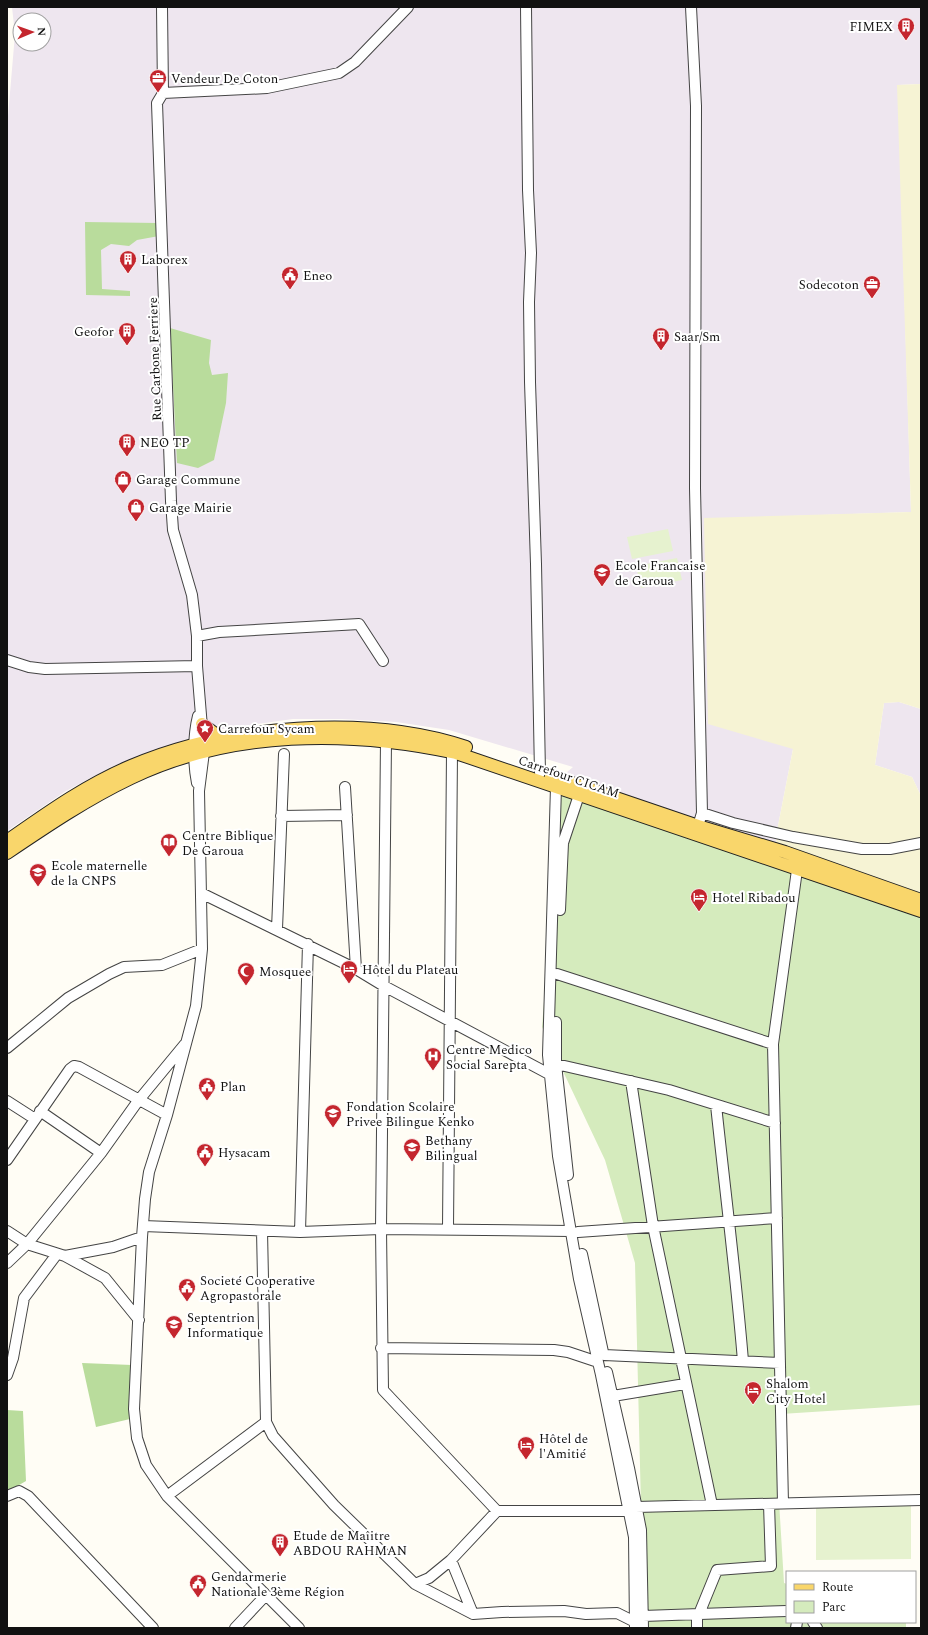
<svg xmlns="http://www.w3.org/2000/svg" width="928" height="1635" font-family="Spectral,serif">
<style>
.industrial{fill:#eee6ef;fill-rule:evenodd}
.farmland{fill:#f6f3d4}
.green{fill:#d5ebbd}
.forest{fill:#b9dc9c}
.pitch{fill:#e6f2cf}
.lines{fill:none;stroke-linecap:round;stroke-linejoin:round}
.minor-casing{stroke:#444;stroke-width:12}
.major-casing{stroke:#222;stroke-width:14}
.minor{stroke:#fff;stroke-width:10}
.major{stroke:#f9d66b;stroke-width:12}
.labels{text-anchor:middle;stroke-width:4;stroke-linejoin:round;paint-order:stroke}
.poi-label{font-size:13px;fill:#111;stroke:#fff;text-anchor:start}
.street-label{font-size:13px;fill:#111;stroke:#fff}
</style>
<rect width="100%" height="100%" fill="#fffdf5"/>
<path class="industrial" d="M12,7h909v77l-23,1 13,427 -207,7 89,230 -17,87 1,23 -224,-75 20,-17 -124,-37 -53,-8 -54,-3h-49l-84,12 -98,36 -45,24 -59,40v-703l8,-94zM20,20h24v24h-24z
M899,702l22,7v87l-9,-19 -37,-12 9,-62z"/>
<path class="farmland" d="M921,84v625l-22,-7 -15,1 -9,62 37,12 9,19v112l-144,-49 -1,-23 17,-87 -85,-25 -4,-206 207,-6 -14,-427z"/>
<path class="green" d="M553,791l368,117v497l-140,9 -2,87 5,82 3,1v38h119v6h-262l-9,-365 -30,-103 -63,-133 10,-125z"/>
<path class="forest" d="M85,222l73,1 1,13 -22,4 -8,6 -18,-2 -10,6 1,39 28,2v5l-44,-1z
M170,328l41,12 -2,23 3,12 16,-2 -2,30 -12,57 -16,8 -21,-5z
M82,1363l50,2 -2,54 -34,8z
M7,1410l16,1 3,70 -19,11z"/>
<path class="pitch" d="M668,529l5,22 -41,8 -5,-22z
M677,558l5,22 -41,8 -5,-22z
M816,1503h95v56l-95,1z"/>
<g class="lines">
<g class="minor-casing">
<path id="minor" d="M162,7l1,86 -6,10 14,398 2,29 19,65 5,41v30l7,86 -5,39 3,158 -6,57 -29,109 -18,57 -4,27 -3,38 -8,172 3,29 9,27 21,31 132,132
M526,7l2,183 3,63 -2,49 1,80 6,182 4,209
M691,7l5,99 -1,382 7,325 -4,13
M163,93l104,-5 72,-15 16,-11 53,-55
M197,636l22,-4 140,-8 24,37
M7,660l22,7 16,2 152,-3
M386,741l-5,488 2,161 114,121h132
M197,783c-4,-20 -4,-47 1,-67
M345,787l11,182
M556,787l-8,268 10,101 21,123 22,96 33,162 1,91
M702,813l31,10 60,14 69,12h28l31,-6
M281,816l66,-1
M201,893l155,76 28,17 165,88
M560,910l3,-67 16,-48
M277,929l7,-175
M557,974l216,70
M556,1022v42l12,111
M7,1048l61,-50 41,-24 15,-7 38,-2 40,-16
M556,1064l113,26 106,33
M631,1081l22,145 59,279
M7,1101l28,18
M716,1105c9,85 20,170 27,256
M40,1111l61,42
M7,1160l63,-91 4,-3 5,1 88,48
M143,1226l157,6 81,-3 190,2
M448,1229l4,-477
M7,1231l20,13 38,12 40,22 34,42
M262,1231l4,191 7,14 61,69 81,79 58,30 29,-2 62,-1 22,3 31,-1 18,9
M300,1232l8,-288
M578,1232l199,-14
M582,1254l21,98
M65,1256l48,-9 29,-10
M7,1263l20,-19 74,-91 37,-52 47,-57
M381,1348l173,2 14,2 30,10
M604,1355l176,8
M607,1372l22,96 12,62 2,98
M7,1375l6,-17 11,-60 33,-44
M613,1396l72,-12
M7,1496l12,-5 9,5 125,132
M167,1496l99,-74
M783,1503l-10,-459 24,-174
M636,1507l285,-7
M415,1584l14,-6 22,-18
M473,1614l-22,-54 46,-49
M697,1614v14
M699,1614l18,-44 54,-4 -2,-62
M643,1616l144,-5
M813,1622l4,6
M235,1628l31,-33
M796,1628l1,-6"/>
</g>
<g class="major-casing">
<path id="major" d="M202,724l20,15
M551,776l147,50 87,26 136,48
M7,841c40,-28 79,-56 124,-75 96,-41 236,-52 335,-19
M7,853c40,-27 80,-54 124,-75 100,-48 218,-48 325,-25l465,158"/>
</g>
<use href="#minor" class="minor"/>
<use href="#major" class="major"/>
</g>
<defs>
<g id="building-pin" transform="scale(0.9)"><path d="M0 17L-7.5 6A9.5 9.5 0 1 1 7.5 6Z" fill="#c4262e" stroke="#fff"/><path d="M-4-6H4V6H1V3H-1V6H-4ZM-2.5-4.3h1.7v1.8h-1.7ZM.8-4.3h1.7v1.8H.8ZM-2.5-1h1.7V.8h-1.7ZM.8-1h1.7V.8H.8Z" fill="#fff"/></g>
<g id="office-pin" transform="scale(0.9)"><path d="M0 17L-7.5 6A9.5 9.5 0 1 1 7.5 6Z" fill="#c4262e" stroke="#fff"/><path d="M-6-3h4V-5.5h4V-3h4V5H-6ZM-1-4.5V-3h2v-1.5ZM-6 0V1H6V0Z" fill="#fff"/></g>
<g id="civic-pin" transform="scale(0.9)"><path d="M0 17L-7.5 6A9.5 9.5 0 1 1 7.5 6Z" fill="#c4262e" stroke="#fff"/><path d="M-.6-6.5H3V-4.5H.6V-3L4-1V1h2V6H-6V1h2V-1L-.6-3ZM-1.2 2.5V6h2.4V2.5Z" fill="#fff"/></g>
<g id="shop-pin" transform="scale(0.9)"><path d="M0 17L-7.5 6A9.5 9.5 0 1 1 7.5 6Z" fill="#c4262e" stroke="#fff"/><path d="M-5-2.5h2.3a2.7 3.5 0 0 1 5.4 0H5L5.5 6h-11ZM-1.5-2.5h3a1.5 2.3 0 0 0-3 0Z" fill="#fff"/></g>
<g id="school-pin" transform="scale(0.9)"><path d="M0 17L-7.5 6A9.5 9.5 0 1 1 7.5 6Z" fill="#c4262e" stroke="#fff"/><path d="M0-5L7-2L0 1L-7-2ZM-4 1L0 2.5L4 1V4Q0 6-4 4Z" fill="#fff"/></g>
<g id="sight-pin" transform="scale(0.9)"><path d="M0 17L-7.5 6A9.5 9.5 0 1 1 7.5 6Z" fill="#c4262e" stroke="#fff"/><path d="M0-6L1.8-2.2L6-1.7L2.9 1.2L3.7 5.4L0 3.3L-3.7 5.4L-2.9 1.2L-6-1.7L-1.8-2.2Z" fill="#fff"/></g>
<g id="library-pin" transform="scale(0.9)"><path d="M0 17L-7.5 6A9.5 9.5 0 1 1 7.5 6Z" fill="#c4262e" stroke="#fff"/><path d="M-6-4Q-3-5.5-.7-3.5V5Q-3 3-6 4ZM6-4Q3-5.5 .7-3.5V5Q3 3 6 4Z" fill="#fff"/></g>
<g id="hotel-pin" transform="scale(0.9)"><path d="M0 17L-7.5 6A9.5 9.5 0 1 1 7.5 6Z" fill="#c4262e" stroke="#fff"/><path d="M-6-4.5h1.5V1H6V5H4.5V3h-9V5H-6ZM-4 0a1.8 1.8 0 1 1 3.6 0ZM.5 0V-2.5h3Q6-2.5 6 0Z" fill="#fff"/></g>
<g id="mosque-pin" transform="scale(0.9)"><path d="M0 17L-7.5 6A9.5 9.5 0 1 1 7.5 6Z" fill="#c4262e" stroke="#fff"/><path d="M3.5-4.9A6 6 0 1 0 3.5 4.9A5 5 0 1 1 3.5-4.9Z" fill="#fff"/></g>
<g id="hospital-pin" transform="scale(0.9)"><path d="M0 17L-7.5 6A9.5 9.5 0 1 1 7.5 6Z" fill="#c4262e" stroke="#fff"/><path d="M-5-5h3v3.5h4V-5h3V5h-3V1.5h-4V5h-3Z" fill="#fff"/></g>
</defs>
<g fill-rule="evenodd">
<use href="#building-pin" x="906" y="26"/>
<use href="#office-pin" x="158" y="78"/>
<use href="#building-pin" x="128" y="259"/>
<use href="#civic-pin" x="290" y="275"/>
<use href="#office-pin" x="872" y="284"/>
<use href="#building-pin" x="127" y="331"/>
<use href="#building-pin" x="661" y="336"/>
<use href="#building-pin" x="127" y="442"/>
<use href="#shop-pin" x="123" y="479"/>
<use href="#shop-pin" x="136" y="507"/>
<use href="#school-pin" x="602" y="572"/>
<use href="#sight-pin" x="205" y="728"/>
<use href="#library-pin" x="169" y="842"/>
<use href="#school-pin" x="38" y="872"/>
<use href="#hotel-pin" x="699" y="897"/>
<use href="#hotel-pin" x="349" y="969"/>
<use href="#mosque-pin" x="246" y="971"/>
<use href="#hospital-pin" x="433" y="1056"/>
<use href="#civic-pin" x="207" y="1086"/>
<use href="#school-pin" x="333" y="1113"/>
<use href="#school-pin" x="412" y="1147"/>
<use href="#civic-pin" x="205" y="1152"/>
<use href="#civic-pin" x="187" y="1287"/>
<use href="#school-pin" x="174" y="1324"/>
<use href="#hotel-pin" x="753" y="1390"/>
<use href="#hotel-pin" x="526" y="1445"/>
<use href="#building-pin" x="280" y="1542"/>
<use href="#civic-pin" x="198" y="1583"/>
</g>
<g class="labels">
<g class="poi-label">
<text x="893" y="31" text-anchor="end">FIMEX</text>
<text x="171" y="83">Vendeur De Coton</text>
<text x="141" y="264">Laborex</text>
<text x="303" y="280">Eneo</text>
<text x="859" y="289" text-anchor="end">Sodecoton</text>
<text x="114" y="336" text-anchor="end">Geofor</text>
<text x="674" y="341">Saar/Sm</text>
<text x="140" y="447">NEO TP</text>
<text x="136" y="484">Garage Commune</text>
<text x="149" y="512">Garage Mairie</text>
<text x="615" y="570">Ecole Francaise<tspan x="615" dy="15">de Garoua</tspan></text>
<text x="218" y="733">Carrefour Sycam</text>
<text x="182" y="840">Centre Biblique<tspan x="182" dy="15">De Garoua</tspan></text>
<text x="51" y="870">Ecole maternelle<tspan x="51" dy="15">de la CNPS</tspan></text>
<text x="712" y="902">Hotel Ribadou</text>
<text x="362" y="974">Hôtel du Plateau</text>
<text x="259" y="976">Mosquee</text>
<text x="446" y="1054">Centre Medico<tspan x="446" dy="15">Social Sarepta</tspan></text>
<text x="220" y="1091">Plan</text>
<text x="346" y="1111">Fondation Scolaire<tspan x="346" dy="15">Privee Bilingue Kenko</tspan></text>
<text x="425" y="1145">Bethany<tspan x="425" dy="15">Bilingual</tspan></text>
<text x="218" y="1157">Hysacam</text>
<text x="200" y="1285">Societé Cooperative<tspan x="200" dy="15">Agropastorale</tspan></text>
<text x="187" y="1322">Septentrion<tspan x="187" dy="15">Informatique</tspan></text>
<text x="766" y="1388">Shalom<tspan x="766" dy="15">City Hotel</tspan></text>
<text x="539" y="1443">Hôtel de<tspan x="539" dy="15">l'Amitié</tspan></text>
<text x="293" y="1540">Etude de Maîitre<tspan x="293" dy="15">ABDOU RAHMAN</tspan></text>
<text x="211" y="1581">Gendarmerie<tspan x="211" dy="15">Nationale 3ème Région</tspan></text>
</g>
<g class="street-label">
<text transform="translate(154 359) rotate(-92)" y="5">Rue Carbone Ferriere</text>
<text transform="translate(569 776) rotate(19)" y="5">Carrefour CICAM</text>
</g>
</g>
<rect width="928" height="1635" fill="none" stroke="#111111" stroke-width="16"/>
<rect x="786" y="1571" width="130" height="52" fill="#ffffff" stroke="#a0a0a0"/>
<rect x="794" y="1584" width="20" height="6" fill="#f9d66b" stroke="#a0a0a0"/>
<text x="822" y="1591" font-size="12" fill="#111111">Route</text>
<rect x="794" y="1601" width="20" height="12" fill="#d5ebbd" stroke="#a0a0a0"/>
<text x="822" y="1611" font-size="12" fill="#111111">Parc</text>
<g transform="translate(32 32) rotate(88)"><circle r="19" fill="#ffffff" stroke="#a0a0a0"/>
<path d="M0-3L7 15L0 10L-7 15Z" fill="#c4262e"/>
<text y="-6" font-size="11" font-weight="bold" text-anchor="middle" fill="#111111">N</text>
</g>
</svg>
